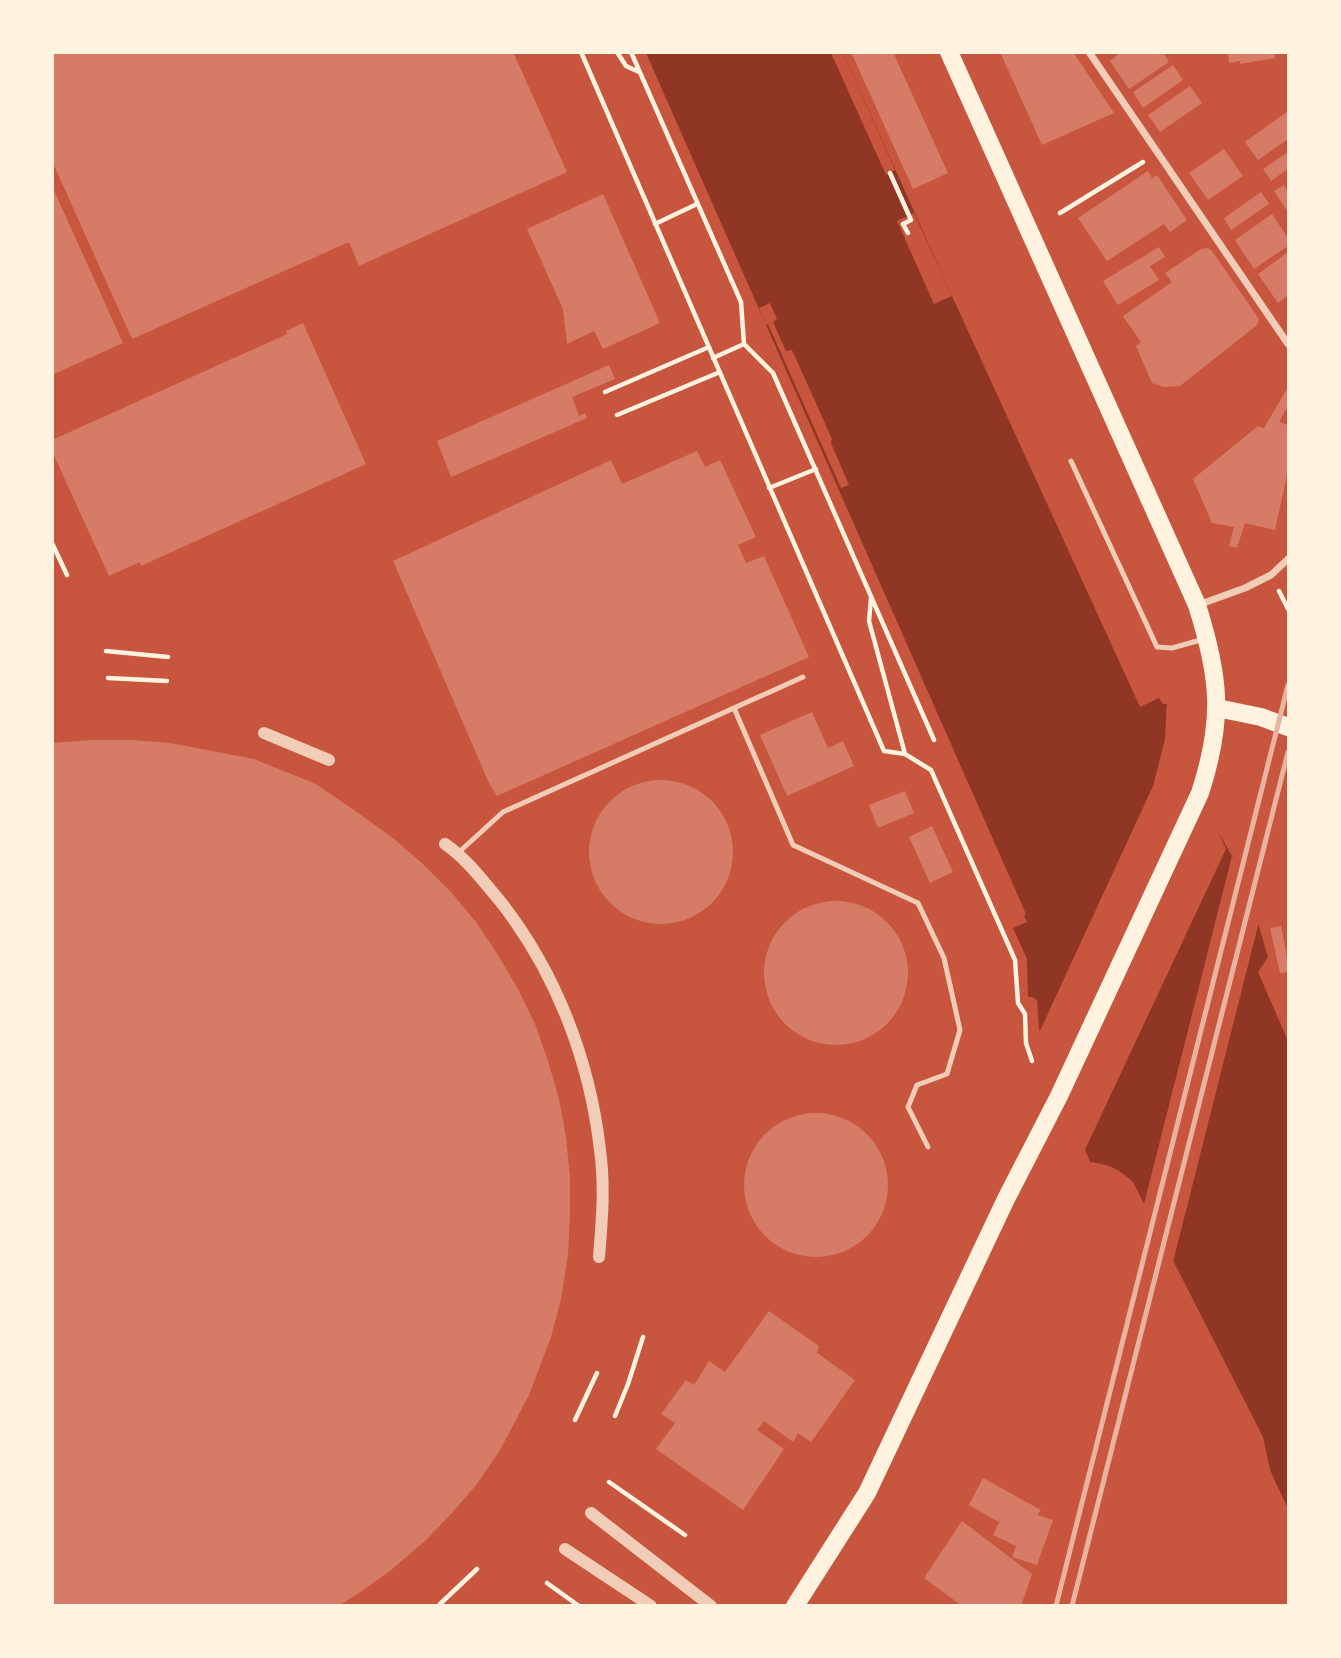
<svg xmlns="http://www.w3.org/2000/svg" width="1341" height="1658" font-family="'Golos Text',sans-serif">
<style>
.water{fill:#8f3625}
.pier{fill:#c8553d}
.building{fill:#d67c66}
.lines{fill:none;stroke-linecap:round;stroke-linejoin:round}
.path{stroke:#fff3e0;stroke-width:4.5}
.service{stroke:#f1ccb7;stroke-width:5}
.minor{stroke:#f1ccb7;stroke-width:7}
.tertiary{stroke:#f1ccb7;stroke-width:12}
.primary{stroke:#fff3e0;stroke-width:18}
.rail{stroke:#e9b49f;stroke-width:5}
</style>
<rect width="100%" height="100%" fill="#c8553d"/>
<path class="water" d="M646,53h197l109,243 188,411 19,-9 4,6h4l-1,24 31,68 35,60 10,13 26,88 -10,15 30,69v468l-18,-39 -7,-33 -130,-255c-16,-14 -22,-17 -43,-20l-51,-133 -2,-29 -5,-3h-4l-1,-38 -14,-31 14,-6 -3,-6 2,-2z"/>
<path class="pier" d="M831,53h12l52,117 -9,5z
M914,213l38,83 -18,8 -37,-83z
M770,303l7,16 -4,3 13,29 6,-1 40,89 -1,4 18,42 -8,3 -73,-164 -2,1 -7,-17z
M1167,701l4,3 -2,23 57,122 -143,305 -45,-119 115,-249 12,-47z
M1232,856l15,19 13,43 -88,348 -29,-58z"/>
<path class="building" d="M52,52h461l54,120 -208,94 -10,-24 -217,97 -80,-178z
M851,52h42l55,121 -35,16z
M1000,52h73l41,61 -72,32z
M1121,52h42l6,10 -40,27 -19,-28z
M1228,52h46l1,6 -35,6v-3l-11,2z
M1173,65l10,15 -40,28 -10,-16z
M1190,86l12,17 -42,29 -12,-17z
M1288,111v28l-30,21 -13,-18z
M1224,149l19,27 -35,24 -19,-27z
M1288,152v17l-17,12 -8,-12z
M1148,171l4,7 5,-3 30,45 -17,12 -6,-8 -57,37 -29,-43z
M1284,185l4,7v20l-14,-21z
M52,186l71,157 -71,32z
M1261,192l8,12 -38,26 -7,-12z
M603,194l57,129 -57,26 -9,-18 -27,13 -4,-35 -36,-80z
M1272,214l16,24v8l-34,23 -19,-29z
M1159,247l6,10 -15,9 9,14 -41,25 -15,-24z
M1208,248l4,3 47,68 -2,6 -77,61 -16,1 -12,-4 -16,-37 5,-4 -18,-26 49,-34 -7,-9 36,-24z
M1288,252v43l-10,8 -20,-29z
M303,323l63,141 -225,102 -1,-4 -31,14 -57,-125v-11l235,-106 -1,-3z
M609,365l6,14 -43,18 7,19 6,-3 2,5 -136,59 -14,-36z
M1288,387v19l-9,16 9,3v46l-13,59 -30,-7 -8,25 -8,-2 5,-19 -22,-4 -19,-44 65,-53 6,2z
M697,451l8,16 15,-7 36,77 -18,8 8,18 18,-7 45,101 -312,139 -8,-13 -96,-222 218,-101 11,24z
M812,712l16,36 15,-7 11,25 -67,30 -27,-61z
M93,740h39l38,3 84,16 62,25 45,31 33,24 29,25 28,28 25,30 22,33 20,34 17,35 13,37 11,38 7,38 4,40v39l-2,39 -7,44 -10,38 -22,58 -29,55 -23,34 -26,30 -25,26 -36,31 -31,22 -21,13h-286v-863z
M589 852a72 72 0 1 1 144 0a72 72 0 1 1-144 0Z
M905,791l9,22 -36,15 -9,-23z
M932,826l21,46 -23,11 -21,-46z
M764 973a72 72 0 1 1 144 0a72 72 0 1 1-144 0Z
M1281,926l7,36v10l-8,1 -10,-45z
M744 1185a72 72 0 1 1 144 0a72 72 0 1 1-144 0Z
M769,1311l50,35 -2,7 38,27 -44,62 -13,-9 -5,9 -29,-21 -7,9 27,19 -41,61 -87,-61 19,-26 -14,-9 25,-34 8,5 15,-24 16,11z
M983,1478l58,32 -4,5 16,5 -16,45 -25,-8 4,-11 -23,-11 6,-13 -30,-17z
M962,1521l70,53 -11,32h-59l-38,-28z"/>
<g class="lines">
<path class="path" d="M581,52l303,699 21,3 26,16 84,190 3,43 7,11 1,29 6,18
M617,52l9,14 13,6
M631,52l110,250 3,42 29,29 161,367
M890,173l21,47 -8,4 5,9
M1060,213l83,-51
M655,224l42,-20
M713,358l31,-14
M605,392l104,-45
M617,415l103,-43
M769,488l47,-19
M52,543l15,32
M1279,591l9,18
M871,598l-2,23 36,133
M106,651l62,6
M108,678l59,3
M615,1416l13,-32 15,-47
M575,1420l22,-47
M609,1482l76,53
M547,1583l32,23
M440,1604l37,-35"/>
<path class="service" d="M1071,461l86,186 15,1 32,-9
M734,708l59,137 125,58 26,55 16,72 -13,44 -30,11 -9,22 20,40
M458,853l45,-41 300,-135"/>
<path class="minor" d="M1089,52l199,292
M1198,605l47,-17 26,-13 17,-16"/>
<path class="tertiary" d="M264,733l65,27
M445,844c22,15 38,37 55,57 56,71 90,160 100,249 5,36 2,71 -1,107
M591,1513l120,93
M565,1549l86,57"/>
<path class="primary" d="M1217,708l44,9 27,10
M795,1606l72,-113 139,-294 53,-103 141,-303c24,-74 20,-115 -3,-188l-248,-553"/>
<path class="rail" d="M1056,1606l232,-921
M1072,1606l216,-854"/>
</g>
<rect width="1341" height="1658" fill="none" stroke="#fff3e0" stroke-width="108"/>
</svg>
